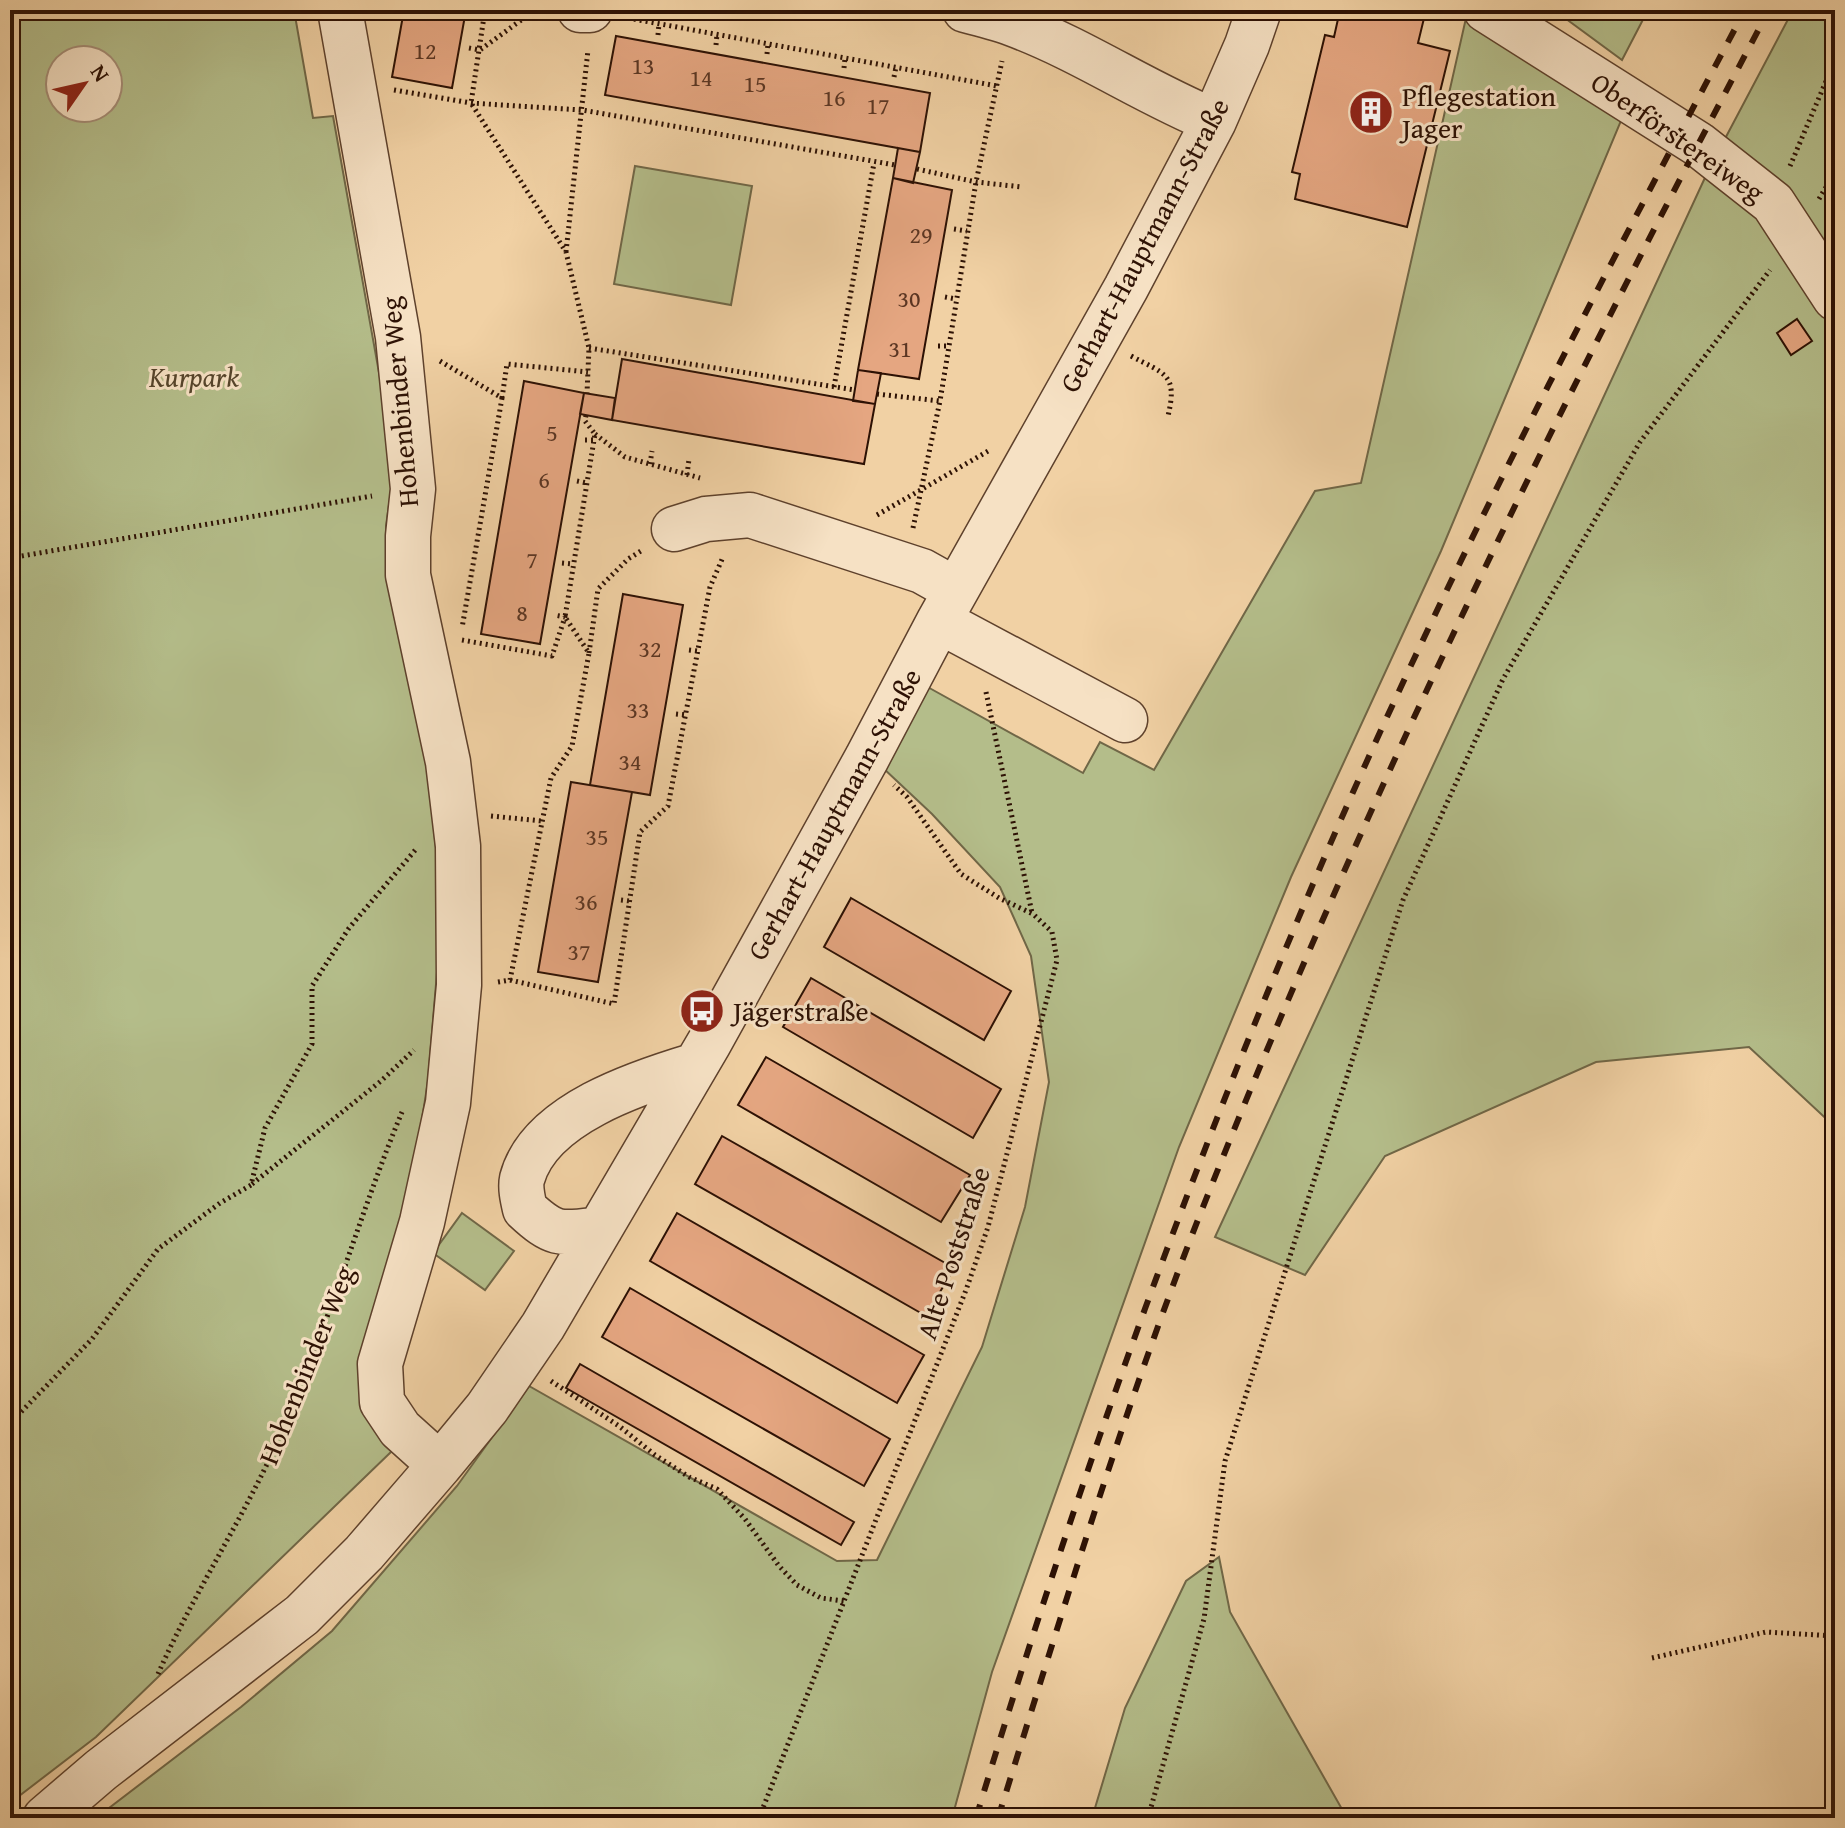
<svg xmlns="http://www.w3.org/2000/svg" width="1845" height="1828" font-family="'Gentium Book Plus',serif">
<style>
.green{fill:#b4bd8a;stroke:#706747;stroke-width:2;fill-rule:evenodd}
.building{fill:#e5a681;stroke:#2d1104;stroke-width:2}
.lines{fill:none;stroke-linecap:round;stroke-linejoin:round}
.minor-casing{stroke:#5e412c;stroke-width:47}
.path{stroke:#2d1104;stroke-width:5;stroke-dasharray:2 4;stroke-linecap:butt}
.minor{stroke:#f6e1c4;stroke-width:44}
.rail{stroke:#2d1104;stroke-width:6;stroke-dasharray:14 14;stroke-linecap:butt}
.labels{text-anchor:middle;stroke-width:6;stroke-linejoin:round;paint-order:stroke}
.number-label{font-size:24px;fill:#5b3623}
.poi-label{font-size:28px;fill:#2d1104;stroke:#f6e1c4;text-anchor:start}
.street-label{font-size:28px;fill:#2d1104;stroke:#f6e1c4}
.park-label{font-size:28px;font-style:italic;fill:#56452c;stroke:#f6e1c4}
</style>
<rect width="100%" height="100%" fill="#f1d1a4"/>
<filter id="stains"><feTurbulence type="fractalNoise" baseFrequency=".0025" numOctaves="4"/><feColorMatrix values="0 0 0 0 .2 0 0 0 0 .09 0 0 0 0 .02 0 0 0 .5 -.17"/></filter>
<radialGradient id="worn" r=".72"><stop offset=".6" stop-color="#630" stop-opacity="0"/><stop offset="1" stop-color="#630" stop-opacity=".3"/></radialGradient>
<path class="green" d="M10,10h284l19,108 20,-2 62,346 -9,64v51l42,192 10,100 -1,103 -9,109 -20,127 -15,242 -297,287 -86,66zM60,60h48v48h-48z
M1554,10h94l-26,50z
M1793,10h42v1117l-86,-80 -153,15 -211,94 -80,119 -90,-38 494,-1068z
M1466,18l157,98 -182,435 -150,326 -112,270 -187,525 -40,146h-856l145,-111 91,-76 125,-145 72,-100 308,175 40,-1 105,-213 43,-140 24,-125 -18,-126 -31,-69 -68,-73 -50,-47 42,-82 159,88 17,-31 54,28 161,-279 46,-8z
M635,166l117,20 -21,119 -117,-21z
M462,1213l52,38 -29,39 -52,-37z
M1219,1557l11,55 117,206h-255l33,-110 61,-127z"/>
<path class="building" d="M404,10h62l-14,78 -60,-11z
M1340,10h86l-8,33 32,8 -43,176 -112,-28 5,-25 -8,-2 33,-137 9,2z
M616,36l314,57 -10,59 -315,-57z
M898,148l22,4 -7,31 -20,-5z
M893,178l59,12 -33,189 -61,-9z
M1797,319l15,22 -21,14 -14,-22z
M622,359l253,45 -11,60 -252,-44z
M858,370l23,3 -6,31 -22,-3z
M524,381l60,12 -44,251 -59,-10z
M584,393l31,5 -3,22 -32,-6z
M623,594l60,11 -33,190 -60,-10z
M571,782l61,10 -34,190 -60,-10z
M851,898l160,93 -27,49 -160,-93z
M811,978l190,111 -28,49 -190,-111z
M766,1057l204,118 -29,47 -203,-117z
M722,1136l232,132 -28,48 -231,-132z
M677,1213l247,142 -27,48 -247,-142z
M630,1288l260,151 -26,47 -262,-149z
M580,1364l274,158 -13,23 -275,-157z"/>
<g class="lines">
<g class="minor-casing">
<path id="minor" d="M340,10l58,327 15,152 -5,47v39l40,187 10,84 1,139 -11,118 -26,119 -42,142 2,38 18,27 40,36
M580,10h10
M965,10c16,4 32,8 48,14 70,26 132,69 201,97
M1486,10l212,134 75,59 62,95
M674,529l32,-10 44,-4 172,56 34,19
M939,621l186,99
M600,1229c-39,5 -45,8 -75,-20 -2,-9 -5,-21 -3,-30 17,-65 117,-97 174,-114
M45,1818l56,-48 201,-155 62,-62 76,-88 47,-57 56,-82 166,-283 158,-285 72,-137 187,-333 88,-167 33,-76 12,-35"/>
</g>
<path class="path" d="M485,10l-14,93 95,149 23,96 -2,45
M628,18l369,68
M658,35l1,-12
M716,45l1,-11
M469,48l11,2 55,-40
M767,54l1,-11
M844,68l1,-10
M894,77l2,-10
M394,90l77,13 111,7 313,55
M1790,166l45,-106
M917,169l59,13 46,5
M1819,199l16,-27
M954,229l13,2
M566,252l22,-202
M945,297l11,2
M938,346h11
M589,348l266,42
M1131,356c34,18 47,18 37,60
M440,361l62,37 -40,230
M834,387l40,-224
M877,394l63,7 36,-219 26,-121
M502,398l5,-34 81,8
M595,434l30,23 75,21
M585,440h9
M650,464l2,-13
M687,475l2,-16
M577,481l10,2
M877,515l113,-65
M913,528l27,-127
M10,558l362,-62
M562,563l11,1
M462,640l90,16 13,-39 -11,-2
M689,650l9,1
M589,653l9,-64 30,-30 16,-10
M986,692l46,221
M676,714l10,1
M491,816l51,5
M621,900l9,1
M510,980l104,24 26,-172 28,-26 42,-219 13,-30
M498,982l12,-2 41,-202 21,-32 17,-93 -24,-36 30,-183 -10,-13 1,-6
M252,1184l129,-103 33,-31
M551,1381l68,45 36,29 34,22 28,12 28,30 34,47 18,19 24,13 23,3
M10,1415l10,-2 72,-74 66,-90 62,-46 31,-18 14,-57 47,-84v-58l37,-58 68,-80
M1652,1658l114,-26 69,4
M158,1674c36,-82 86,-156 122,-238 47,-105 78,-218 122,-324
M759,1818l207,-528 22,-63 69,-267 -5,-28 -19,-18 -34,-16 -38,-24 -54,-77 -13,-12
M1148,1818l56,-199 21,-158 178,-561 100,-221 137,-237 130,-172"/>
<use href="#minor" class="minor"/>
<path class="rail" d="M976,1818c97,-322 210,-639 343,-948 126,-294 276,-578 426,-860
M998,1818c63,-201 124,-404 201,-601 164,-416 360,-812 570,-1207"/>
</g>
<defs>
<g id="building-disc" transform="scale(2.3)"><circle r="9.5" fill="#8f2418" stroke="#f6e1c4"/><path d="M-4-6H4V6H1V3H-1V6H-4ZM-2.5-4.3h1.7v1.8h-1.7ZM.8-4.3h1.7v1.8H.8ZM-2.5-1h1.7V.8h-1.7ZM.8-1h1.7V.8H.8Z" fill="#fff"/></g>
<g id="bus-disc" transform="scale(2.3)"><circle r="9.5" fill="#8f2418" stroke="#f6e1c4"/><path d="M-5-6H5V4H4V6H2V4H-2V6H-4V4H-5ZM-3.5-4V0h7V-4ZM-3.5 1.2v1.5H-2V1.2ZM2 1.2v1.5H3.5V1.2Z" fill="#fff"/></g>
</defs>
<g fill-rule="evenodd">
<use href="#building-disc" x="1371" y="112"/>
<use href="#bus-disc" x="702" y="1011"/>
</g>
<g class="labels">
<g class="number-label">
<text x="425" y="59">12</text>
<text x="643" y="74">13</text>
<text x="701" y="86">14</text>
<text x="755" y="92">15</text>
<text x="834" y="106">16</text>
<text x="878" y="114">17</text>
<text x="921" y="243">29</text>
<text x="909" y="307">30</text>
<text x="900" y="357">31</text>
<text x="552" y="441">5</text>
<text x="544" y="488">6</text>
<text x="532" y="568">7</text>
<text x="522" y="621">8</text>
<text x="650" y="657">32</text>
<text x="638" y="718">33</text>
<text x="630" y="770">34</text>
<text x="597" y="845">35</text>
<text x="586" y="910">36</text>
<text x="579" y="960">37</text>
</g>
<g class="poi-label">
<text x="1402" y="106">Pflegestation<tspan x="1402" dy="32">Jager</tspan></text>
<text x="733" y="1021">Jägerstraße</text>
</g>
<g class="street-label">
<text transform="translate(1678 137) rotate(35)" y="10">Oberförstereiweg</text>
<text transform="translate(1144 245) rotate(-62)" y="10">Gerhart-Hauptmann-Straße</text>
<text transform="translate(399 402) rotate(-95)" y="10">Hohenbinder Weg</text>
<text transform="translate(834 814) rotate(-61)" y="10">Gerhart-Hauptmann-Straße</text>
<text transform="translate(953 1253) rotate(-72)" y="10">Alte Poststraße</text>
<text transform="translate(306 1365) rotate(-68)" y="10">Hohenbinder Weg</text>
</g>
<g class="park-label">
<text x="194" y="387">Kurpark</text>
</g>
</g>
<rect width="1845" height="1828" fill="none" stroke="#f1d1a4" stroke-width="40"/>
<rect x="12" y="12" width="1821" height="1804" fill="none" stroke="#2d1104" stroke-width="4"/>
<rect x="20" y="20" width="1805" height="1788" fill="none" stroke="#2d1104" stroke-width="2"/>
<g transform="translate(84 84) rotate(56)"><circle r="38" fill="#f6e1c4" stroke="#a68e77" stroke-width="2"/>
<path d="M0-6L14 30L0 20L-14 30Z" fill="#8f2418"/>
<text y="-12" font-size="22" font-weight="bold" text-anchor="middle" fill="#2d1104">N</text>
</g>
<rect width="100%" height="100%" filter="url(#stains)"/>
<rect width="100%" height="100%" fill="url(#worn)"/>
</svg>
